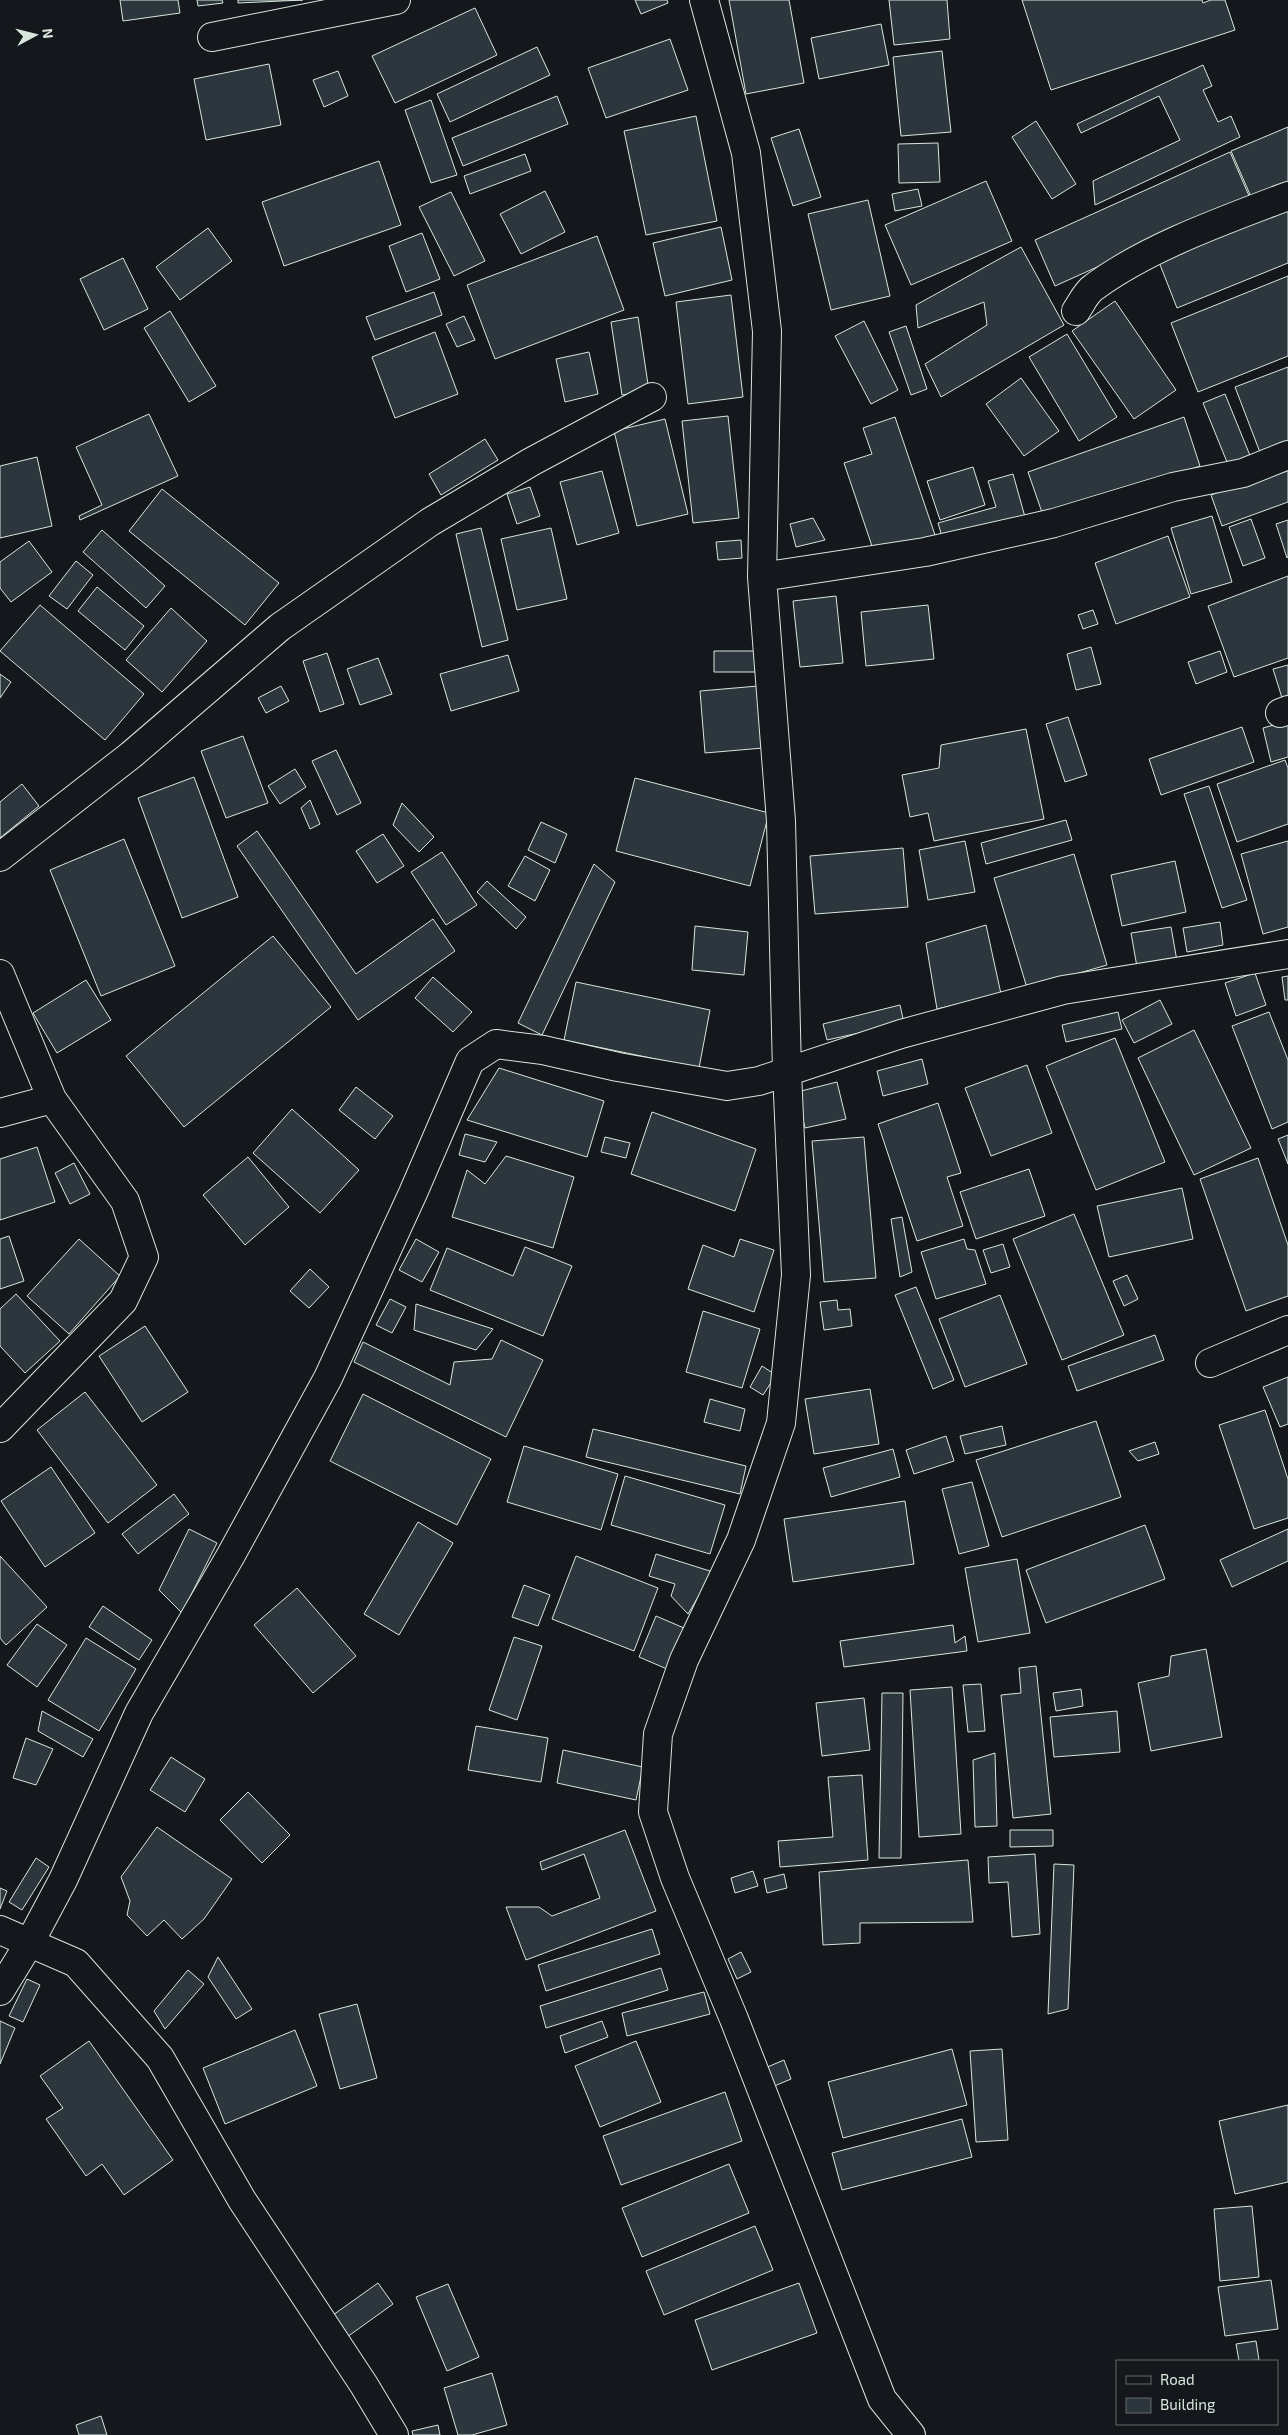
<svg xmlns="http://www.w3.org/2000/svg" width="1288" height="2435" font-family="'Exo 2',sans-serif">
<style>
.building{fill:#2c363c;stroke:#d8e6dc}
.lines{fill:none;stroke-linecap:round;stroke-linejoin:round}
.minor-casing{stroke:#d8e6dc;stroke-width:30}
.minor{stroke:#14181c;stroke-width:28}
</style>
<rect width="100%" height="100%" fill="#14181c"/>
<path class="building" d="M120,0h58l2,13 -57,8z
M197,0h25l1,3 -25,3z
M238,0h65l-65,3z
M635,0h32l1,3 -27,11z
M729,0h60l15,83 -58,11z
M889,0h58l3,39 -56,6z
M1022,0h180l1,3 8,-3h14l10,30 -184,60z
M475,8l22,47 -102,48 -23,-47z
M881,24l8,41 -70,14 -8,-41z
M670,39l18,51 -82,28 -18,-50z
M537,47l13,28 -100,47 -13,-28z
M942,51l9,81 -50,4 -8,-79z
M269,64l12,61 -75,15 -12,-61z
M1203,65l9,21 -9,4 15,32 13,-6 9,21 -145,68 -2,-24 87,-41 -21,-44 -78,37 -4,-9z
M338,71l10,25 -24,11 -11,-27z
M557,96l11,28 -105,42 -11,-28z
M431,100l26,75 -26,8 -26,-73z
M696,116l21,105 -71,14 -22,-104z
M1036,121l40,63 -24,15 -40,-62z
M1288,127v57l-36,15 -21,-48z
M799,129l22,68 -28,9 -22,-68z
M938,143l2,39 -41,1 -1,-39z
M1230,152l20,46 -195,88 -20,-46z
M525,154l6,17 -61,23 -6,-18z
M379,161l22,64 -117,41 -22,-64z
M986,181l26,60 -101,44 -26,-60z
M918,189l4,17 -27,5 -3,-17z
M545,191l20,41 -44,22 -21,-40z
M451,192l34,69 -31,15 -35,-69z
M868,200l22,96 -59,14 -23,-96z
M1288,205v58l-111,45 -20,-51z
M721,227l11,53 -67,16 -12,-53z
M208,228l24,33 -52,39 -24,-33z
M422,233l18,46 -34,13 -17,-46z
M597,236l27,74 -129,49 -28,-74z
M1021,247l43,78 -123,72 -16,-33 62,-39 -3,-23 -66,26 -2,-23z
M123,258l25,51 -44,21 -24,-51z
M1288,276v80l-90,36 -27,-69z
M434,292l8,23 -67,25 -9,-23z
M731,295l12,102 -55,7 -12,-102z
M1115,301l61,89 -42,29 -62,-88z
M170,311l46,75 -27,16 -45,-74z
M464,316l11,24 -18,7 -11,-23z
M638,317l11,74 -27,4 -11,-73z
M864,321l34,69 -27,14 -36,-68z
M906,326l21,63 -16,6 -22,-63z
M435,332l23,62 -63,24 -23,-61z
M1067,334l50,83 -38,24 -50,-84z
M589,352l9,42 -33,8 -9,-43z
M1288,367v78l-27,10 -26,-68z
M1021,378l38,53 -35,25 -38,-52z
M1225,394l26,64 -22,9 -26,-64z
M149,414l29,62 -98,44 -1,-4 23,-11 -26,-58z
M728,416l11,102 -46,5 -11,-102z
M895,417l40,118 -60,20 -31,-92 28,-9 -9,-26z
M1184,417l16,49 -155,55 -17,-49z
M665,419l23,95 -51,12 -23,-95z
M485,439l13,21 -57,35 -12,-21z
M37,457l15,69 -52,12v-72z
M973,467l12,38 -45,15 -13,-39z
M1288,467v35l-66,24 -11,-31z
M602,471l17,62 -42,12 -17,-63z
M1013,474l12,43 -82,23 -5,-17 58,-16 -8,-26z
M530,487l10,29 -23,8 -10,-30z
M162,489l117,94 -34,42 -116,-94z
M1212,516l20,66 -41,12 -20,-66z
M813,518l12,22 -29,7 -6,-23z
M1251,519l14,39 -22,8 -14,-39z
M1288,520v37l-1,1 -11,-34z
M481,528l27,112 -26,7 -26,-113z
M551,528l16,71 -50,11 -16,-71z
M102,530l63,56 -19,22 -63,-56z
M1168,536l22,61 -74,27 -21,-61z
M741,540l1,18 -24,2 -2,-18z
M29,541l23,31 -41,30 -11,-14v-26z
M76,561l17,14 -26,34 -18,-13z
M1288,576v82l-54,19 -26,-71z
M97,587l47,39 -19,24 -47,-39z
M836,596l7,67 -43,4 -7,-66z
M40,605l104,89 -39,46 -105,-89z
M928,605l6,54 -68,7 -5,-54z
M171,608l36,33 -45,51 -36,-32z
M1093,610l5,14 -15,5 -5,-14z
M1091,647l10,37 -25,6 -9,-36z
M714,651h42v21h-42z
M1220,651l7,21 -31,12 -8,-22z
M327,653l17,51 -24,8 -17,-51z
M508,655l11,36 -68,20 -11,-37z
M378,658l14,36 -32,11 -13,-36z
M1288,665v34l-5,2 -10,-32z
M0,674l11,8 -11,16z
M281,686l8,15 -23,12 -8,-15z
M758,686l5,62 -58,5 -5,-62z
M1068,717l19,58 -22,7 -19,-58z
M1288,721v36l-17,5 -8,-34z
M1242,727l12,35 -93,33 -12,-36z
M1026,729l18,90 -110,22 -6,-28 -18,4 -8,-42 37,-7 2,-23z
M243,736l25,67 -42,15 -25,-67z
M336,750l25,53 -24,12 -25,-54z
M1285,760l3,8v56l-51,18 -20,-58z
M295,769l11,18 -26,17 -12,-18z
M194,777l44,120 -56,21 -44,-120z
M635,778l134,35 -19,73 -134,-35z
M22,784l17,22 -39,32v-36z
M1209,786l38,114 -25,8 -38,-114z
M310,800l10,24 -10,5 -9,-21z
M402,803l32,34 -15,15 -26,-27z
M1066,820l6,20 -86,24 -5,-21z
M541,822l26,12 -12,29 -27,-13z
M257,831l99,143 77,-55 22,32 -97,69 -121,-174z
M383,834l21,32 -27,17 -21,-32z
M124,839l51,127 -74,30 -51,-126z
M965,841l10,51 -47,8 -9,-50z
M1288,841v86l-25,7 -22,-80z
M903,848l5,59 -93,7 -5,-58z
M442,852l35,53 -31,20 -35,-53z
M1074,854l33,111 -80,23 -33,-110z
M525,856l25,14 -15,31 -27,-15z
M1175,861l11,51 -64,14 -11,-51z
M594,864l21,18 -73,153 -24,-12z
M487,881l39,36 -10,12 -39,-37z
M1220,922l3,23 -36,7 -4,-24z
M986,925l15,69 -64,15 -11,-66z
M695,926l53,6 -4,43 -52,-5z
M1171,927l6,34 -40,6 -6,-34z
M273,936l58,71 -147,120 -58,-71z
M1255,973l11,32 -30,11 -11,-33z
M1288,976v24h-3l-3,-23z
M433,977l39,35 -19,20 -38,-34z
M86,980l25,40 -54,33 -24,-40z
M576,982l134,28 -11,58 -135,-28z
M1160,1000l12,24 -38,19 -12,-23z
M900,1005l4,18 -77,17 -4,-16z
M1118,1012l4,17 -56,13 -4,-17z
M1269,1012l19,48v62l-16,7 -40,-103z
M1194,1030l57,118 -57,27 -56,-117z
M1115,1038l50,124 -69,28 -50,-124z
M922,1059l6,25 -45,12 -6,-25z
M1027,1065l25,68 -61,23 -26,-68z
M499,1068l105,33 -17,56 -120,-37z
M837,1082l9,37 -41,9 -8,-36z
M356,1087l37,29 -18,23 -36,-29z
M938,1103l23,70 -14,4 16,49 -46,15 -39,-117z
M292,1109l67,61 -39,43 -67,-60z
M652,1112l104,37 -21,62 -104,-37z
M465,1134l32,8 -12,20 -26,-7z
M1288,1135v29l-10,-25z
M605,1137l25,6 -4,15 -25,-6z
M864,1137l12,141 -52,4 -12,-141z
M37,1147l18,55 -55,18v-61z
M506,1156l68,21 -21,71 -101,-31 15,-47 18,14z
M248,1157l41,50 -44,38 -42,-50z
M1258,1158l30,87v51l-42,15 -46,-132z
M74,1163l16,31 -20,10 -15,-31z
M1029,1169l16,47 -69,23 -16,-47z
M1182,1188l11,51 -84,18 -12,-51z
M1074,1214l50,121 -62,25 -49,-121z
M902,1217l10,55 -12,5 -9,-58z
M9,1236l15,45 -24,8v-50z
M79,1239l41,37 -51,58 -42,-38z
M416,1239l23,13 -17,30 -23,-12z
M740,1239l34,11 -20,62 -66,-23 15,-44 31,12z
M964,1239l3,10 8,1 11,34 -50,15 -15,-47z
M1003,1244l7,23 -19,6 -8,-23z
M525,1247l47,19 -29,70 -113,-46 17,-42 66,28z
M310,1269l19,18 -20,21 -19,-17z
M1127,1275l11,24 -14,7 -11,-25z
M916,1287l38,93 -21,9 -38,-94z
M16,1294l44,47 -35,32 -25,-27v-37z
M1000,1295l27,69 -62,23 -26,-68z
M390,1299l16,8 -14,26 -16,-8z
M837,1300l1,10 12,-1 2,17 -28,4 -4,-28z
M416,1304l77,25 -17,21 -62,-20z
M703,1311l57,18 -18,59 -56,-16z
M145,1326l43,66 -46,30 -43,-66z
M1155,1335l9,25 -87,31 -9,-25z
M501,1340l42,20 -37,77 -152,-75 9,-20 87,43 4,-23 38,-3z
M762,1366l14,9 -13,20 -13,-8z
M1288,1377v47l-8,3 -17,-40z
M870,1389l9,55 -65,10 -9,-55z
M85,1392l72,93 -49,38 -71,-93z
M363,1394l128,65 -34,66 -127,-64z
M710,1399l35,10 -5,22 -36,-9z
M1265,1410l23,69v39l-34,11 -35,-104z
M1096,1421l25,76 -119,40 -26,-77z
M1002,1426l4,19 -41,9 -5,-18z
M593,1429l153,37 -6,28 -154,-37z
M946,1436l8,25 -40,13 -8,-24z
M1155,1442l4,12 -21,7 -9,-10z
M524,1446l94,28 -17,56 -94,-28z
M893,1449l7,28 -69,20 -8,-29z
M51,1467l44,66 -50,34 -44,-66z
M625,1476l100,29 -15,49 -99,-29z
M972,1482l17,64 -30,8 -17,-65z
M174,1494l15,20 -51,40 -16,-20z
M905,1501l9,63 -121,18 -9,-63z
M418,1522l35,21 -54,92 -35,-21z
M1145,1525l20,54 -119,44 -20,-53z
M189,1529l28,14 -35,70 -23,-23z
M1288,1529v32l-56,26 -12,-27z
M656,1554l57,18 -25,42 -17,-18 4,-12 -26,-8z
M0,1556l47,51 -41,38 -6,-7z
M576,1556l82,32 -24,63 -82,-32z
M1017,1559l13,74 -52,9 -13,-74z
M524,1585l26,10 -12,31 -26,-9z
M297,1588l59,68 -43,37 -59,-68z
M103,1606l49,34 -13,20 -50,-33z
M656,1616l28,12 -17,41 -28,-12z
M37,1624l30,21 -30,42 -30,-22z
M953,1625l2,18 10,-7 2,15 -123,16 -4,-26z
M514,1637l28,9 -25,74 -28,-10z
M86,1638l50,31 -37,62 -51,-31z
M1206,1649l16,88 -71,14 -13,-68 31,-7 2,-20z
M1036,1666l15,148 -38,4 -12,-123 20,-2 -2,-25z
M981,1684l4,47 -17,1 -5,-47z
M952,1687l9,147 -42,3 -9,-147z
M1081,1689l2,17 -27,5 -3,-18z
M882,1693h21l-2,165h-22z
M864,1698l6,52 -48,6 -6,-53z
M42,1711l51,28 -10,18 -45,-26z
M1117,1711l3,41 -66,5 -4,-40z
M476,1726l72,12 -7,44 -73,-12z
M26,1738l27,11 -17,36 -23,-7z
M563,1750l80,17 -7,33 -79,-17z
M995,1753l2,73 -22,1 -2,-67z
M171,1757l34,22 -20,33 -35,-22z
M862,1775l6,85 -88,7 -2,-26 55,-4 -5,-60z
M248,1792l42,43 -28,28 -42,-43z
M157,1827l75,52 -28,40 -22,20 -18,-19 -17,16 -20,-21 3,-14 -9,-24z
M625,1830l31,81 -130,49 -20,-53h33l13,9 48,-18 -16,-44 -42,16 -2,-8z
M1010,1830h43v16l-43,1z
M1035,1854l5,80 -28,3 -4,-55 -19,1 -1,-26z
M36,1858l13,9 -27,43 -13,-8z
M968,1860l5,62 -113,1v20l-37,2 -4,-73z
M1054,1864l20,1 -6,144 -20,5z
M753,1871l5,15 -23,7 -4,-15z
M784,1874l3,14 -20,5 -3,-14z
M0,1888l7,3 -7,18z
M652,1929l8,25 -114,37 -8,-26z
M741,1952l10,20 -14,7 -9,-20z
M218,1957l34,52 -16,10 -28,-42z
M661,1968l7,22 -122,38 -6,-22z
M188,1970l16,14 -39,45 -11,-18z
M27,1979l13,6 -17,37 -14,-6z
M704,1992l6,22 -83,22 -5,-23z
M357,2004l20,74 -37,11 -21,-75z
M0,2021l15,7 -15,36z
M602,2021l6,16 -43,16 -5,-17z
M295,2030l22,56 -92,38 -22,-56z
M89,2041l84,119 -49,35 -22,-31 -16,12 -40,-57 17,-11 -23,-32z
M636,2041l25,61 -61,25 -25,-61z
M952,2049l15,56 -124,33 -15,-56z
M1002,2049l6,91 -32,2 -6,-91z
M784,2060l7,19 -19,8 -7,-19z
M725,2092l17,49 -121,44 -18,-49z
M1288,2105v77l-53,12 -16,-73z
M962,2119l10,38 -130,33 -10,-37z
M729,2164l20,49 -107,44 -20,-49z
M1252,2206l7,71 -39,4 -6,-72z
M755,2226l18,44 -109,45 -18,-44z
M1271,2280l7,49 -53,7 -7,-49z
M378,2283l15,21 -46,33 -14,-22z
M799,2283l18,50 -105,37 -17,-50z
M448,2284l31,73 -32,14 -31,-74z
M1256,2341l3,19 -20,1 -3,-17z
M492,2373l15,52 -35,10h-14l-14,-47z
M101,2416l6,19h-28l-3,-10z
M438,2425l2,10h-27l-1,-4z"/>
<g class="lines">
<g class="minor-casing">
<path id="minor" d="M704,0l42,153 21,178 -5,246 19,244 6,251 9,203 -15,148 -40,117 -57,120 -26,74 -5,78 22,66 59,141 148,380 29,36
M212,37l184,-37
M1076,311c5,-7 10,-19 18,-24 54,-40 131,-67 194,-91
M762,577l163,-25 129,-29 119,-36 70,-14 45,-18
M1280,713l8,-3
M0,857l131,-102 149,-128 150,-105 101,-60 121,-65
M0,974l52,125 73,102 19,56 -21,44 -123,127
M0,1113l52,-14
M1210,1363l78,-33
M0,1930l76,33 84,95 82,142 122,185 30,50
M0,1991l30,-49 33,-62 76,-167 92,-158 97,-177 85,-185 57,-132 26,-17 47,6 75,17 109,19 32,-5 142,-47 162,-44 225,-36"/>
</g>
<use href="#minor" class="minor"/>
</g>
<rect x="1116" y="2360" width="162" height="65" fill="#14181c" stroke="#626a69"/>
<rect x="1126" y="2376" width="25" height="8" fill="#14181c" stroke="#626a69"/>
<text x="1160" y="2385" font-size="15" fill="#d8e6dc">Road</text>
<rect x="1126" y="2398" width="25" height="15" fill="#2c363c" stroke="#626a69"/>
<text x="1160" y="2410" font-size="15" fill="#d8e6dc">Building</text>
<g transform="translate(35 35) rotate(83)" stroke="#14181c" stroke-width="4" paint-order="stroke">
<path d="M0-4L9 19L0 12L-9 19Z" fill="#d8e6dc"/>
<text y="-8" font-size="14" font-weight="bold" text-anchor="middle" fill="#d8e6dc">N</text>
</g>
</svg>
